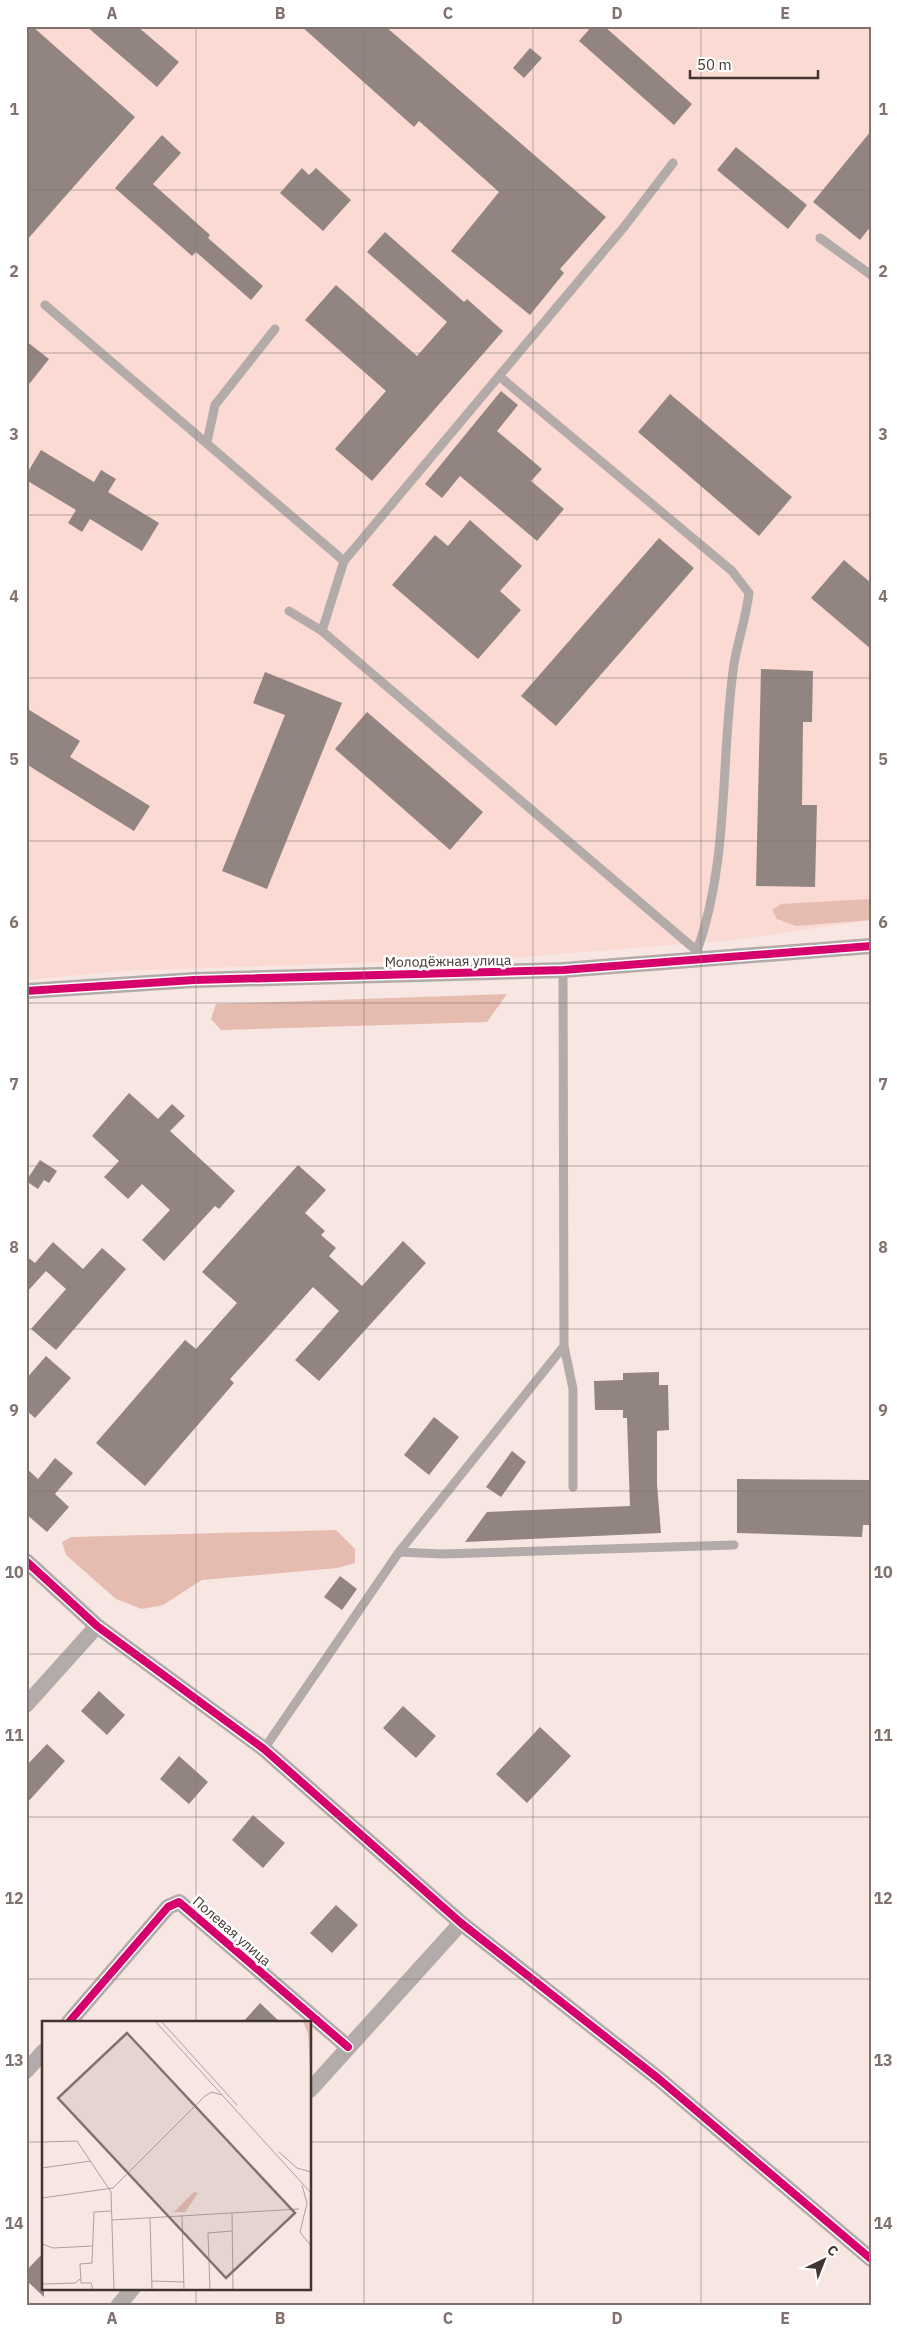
<svg xmlns="http://www.w3.org/2000/svg" width="897" height="2332" font-family="'IBM Plex Sans',sans-serif">
<style>
.built{fill:#fadad2}
.forest{fill:#e6bcb1}
.building{fill:#928581}
.lines{fill:none;stroke-linecap:round;stroke-linejoin:round}
.lane{stroke:#b2aba9;stroke-width:9}
.street{stroke:#b2aba9;stroke-width:16}
.cycleway-casing{stroke:#fff;stroke-width:11}
.cycleway{stroke:#d6006c;stroke-width:8}
.grid{fill:none;stroke:#81726e;stroke-width:1;stroke-opacity:0.55}
.labels{text-anchor:middle;stroke-width:5;stroke-linejoin:round;paint-order:stroke}
.street-label{font-size:14px;fill:#423430;stroke:#fff}
.inset-road{fill:none;stroke:#af9f9a;stroke-width:1}
.view{fill:#81726e;fill-opacity:0.15;stroke:#81726e;stroke-width:2.5}
.inset-edge{fill:none;stroke:#423430;stroke-width:2.5}
.neatline{fill:none;stroke:#81726e;stroke-width:2}
.grid-label{font-size:16px;text-anchor:middle;font-weight:bold;fill:#81726e}
</style>
<rect width="100%" height="100%" fill="#f7e6e1"/>
<path class="built" d="M26,26h845v894l-138,20 -212,17 -401,14 -94,9z"/>
<path class="forest" d="M871,899v21l-75,6 -19,-7 -5,-9 9,-6z
M507,994l-20,28 -266,8 -10,-11 5,-15z
M336,1530l19,19v14l-18,5 -135,12 -39,25 -21,4 -26,-10 -50,-44 -4,-13 9,-5z"/>
<path class="building" d="M26,26h6l103,91 -109,124z
M86,26h51l42,36 -22,25z
M301,26h84l221,191 -46,52 4,4 -34,42 -79,-64 48,-59 -80,-71 -5,6z
M592,26h12l88,78 -18,21 -95,-84z
M530,48l12,10 -18,20 -11,-10z
M871,131v95l-11,14 -47,-38z
M162,135l19,18 -28,31 57,51 -2,3 55,48 -12,14 -55,-48 -4,4 -77,-68z
M736,147l71,58 -19,24 -71,-59z
M302,168l7,7 7,-7 35,32 -28,31 -43,-38z
M385,232l79,70 3,-3 36,32 -131,150 -37,-32 51,-58 -81,-71 31,-35 81,71 30,-34 -80,-70z
M26,341l23,18 -23,29z
M501,391l17,14 -21,26 45,38 -11,12 33,28 -27,32 -77,-65 -18,22 -17,-14z
M670,394l122,103 -33,39 -121,-104z
M41,450l53,32 7,-12 15,9 -8,13 51,31 -17,28 -52,-32 -8,13 -14,-9 8,-13 -50,-30v-5z
M470,520l52,46 -22,25 21,19 -43,49 -86,-74 43,-50 13,11z
M659,538l35,30 -138,158 -35,-30z
M844,560l27,23v66l-60,-51z
M761,669l52,2 -1,51h-9l-1,83h15l-2,82 -59,-1z
M265,672l77,31 -75,186 -45,-18 63,-156 -32,-12z
M26,708l54,33 -10,16 80,49 -16,25 -108,-67z
M367,712l116,100 -33,38 -115,-101z
M129,1093l29,26 14,-15 13,12 -15,15 65,60 -16,18 -4,-3 -51,55 -22,-21 28,-30 -28,-26 -14,15 -24,-22 15,-16 -27,-25z
M40,1160l17,11 -8,12 -5,-3 -6,9 -12,-8z
M298,1165l28,25 -21,23 20,18 -4,4 15,13 -7,8 33,30 41,-45 23,22 -107,118 -24,-21 44,-49 -26,-24 -83,92 4,4 -89,103 -49,-43 89,-103 11,9 41,-46 -35,-31z
M53,1242l30,27 19,-21 24,21 -70,81 -25,-21 35,-40 -20,-18 -20,22v-37l9,7z
M46,1356l25,22 -36,40 -9,-8v-31z
M659,1372v13h9l1,45 -12,1v53l4,49 -196,9 22,-30 143,-6 -3,-88h-4v-8h-28l-1,-29 29,-1v-7z
M434,1417l25,20 -30,38 -25,-20z
M512,1451l14,11 -25,35 -15,-10z
M55,1458l18,15 -18,21 14,13 -22,25 -21,-18v-46l12,11z
M737,1479l134,1v45h-8l-1,12 -125,-4z
M340,1576l17,13 -15,21 -18,-13z
M99,1691l26,24 -18,20 -26,-24z
M403,1706l33,30 -20,22 -33,-30z
M540,1727l31,29 -44,47 -31,-29z
M47,1744l18,17 -39,43v-38z
M179,1756l29,26 -19,22 -29,-25z
M253,1815l32,28 -22,25 -31,-28z
M336,1905l22,20 -26,28 -22,-20z
M260,2003l20,19h-37z
M44,2252v45l-18,-17v-9z"/>
<g class="lines">
<path class="lane" d="M820,238l51,37
M45,305l299,256 -22,70 375,320 6,8
M499,376l233,195 17,22c-3,25 -11,47 -15,71 -14,95 -4,195 -37,287
M207,442l8,-37 60,-76
M344,561l280,-334 49,-64
M289,611l33,20
M564,1346l9,43v98
M399,1552l42,2 293,-9
M264,1749l135,-197 165,-206 -1,-376"/>
<path class="street" d="M26,991l168,-11 369,-10 308,-24
M26,1561l71,65 167,123 197,174 198,156 212,180
M26,1705l71,-79
M69,2022l99,-115 11,-5 169,145
M26,2071l18,-20
M310,2090l151,-167
M118,2306l15,-18"/>
<g class="cycleway-casing">
<path id="cycleway" d="M26,991l168,-11 369,-10 308,-24
M26,1561l71,65 167,123 197,174 198,156 212,180
M69,2022l99,-115 11,-5 169,145"/>
</g>
<use href="#cycleway" class="cycleway"/>
</g>
<path class="grid" d="M196,26v1996M364,26v2280M533,26v2280M701,26v2280M26,190h845M26,353h845M26,515h845M26,678h845M26,841h845M26,1003h845M26,1166h845M26,1329h845M26,1491h845M26,1654h845M26,1817h845M26,1979h845M26,2142h18M310,2142h561M196,2288v18"/>
<g class="labels">
<g class="street-label">
<text transform="translate(448 961) rotate(-1)" y="5">Молодёжная улица</text>
<text transform="translate(232 1931) rotate(41)" y="5">Полевая улица</text>
</g>
</g>
<g transform="translate(42 2021)">
<rect width="269" height="269" fill="#f7e6e1"/>
<path d="M261,0h8l-1,44 -2,-31zM152,171l4,1 -13,19h-11z" fill="#e6bcb1"/>
<path class="inset-road" d="M113,0l156,172M119,0l76,84M163,75l7,-4 9,3M0,121l35,-1 34,51 3,98M237,131l18,16 14,4M0,147l49,-7M260,164l5,18 -7,29 11,14M0,177l71,-10 92,-92M190,192l1,77M140,195l2,74M108,197l2,72M70,199l187,-11M0,223l11,4 39,-2M110,260l32,1M39,262l-1,-19 12,-1 2,-51 17,-1M39,262h10l2,7M0,263l33,-1 5,-4M168,269l-2,-57 24,-2"/>
<path class="view" d="M85,12l168,180 -69,65 -168,-180z"/>
<rect width="269" height="269" class="inset-edge"/>
</g>
<rect width="897" height="2332" fill="none" stroke="#ffffff" stroke-width="55"/>
<g transform="translate(824 2260) rotate(43)" stroke="#ffffff" stroke-width="4" paint-order="stroke">
<path d="M0-4L9 19L0 12L-9 19Z" fill="#423430"/>
<text y="-8" font-size="14" font-weight="bold" text-anchor="middle" fill="#423430">С</text>
</g>
<path d="M690 70v8h128v-8" fill="none" stroke="#423430" stroke-width="2.5"/>
<text x="697" y="70" font-size="15" fill="#423430" stroke="#ffffff" stroke-width="4" paint-order="stroke">50 m</text>
<rect x="28" y="28" width="842" height="2276" class="neatline"/>
<g class="grid-label">
<text x="112" y="19">A</text>
<text x="280" y="19">B</text>
<text x="448" y="19">C</text>
<text x="617" y="19">D</text>
<text x="785" y="19">E</text>
<text x="14" y="115">1</text>
<text x="883" y="115">1</text>
<text x="14" y="277">2</text>
<text x="883" y="277">2</text>
<text x="14" y="440">3</text>
<text x="883" y="440">3</text>
<text x="14" y="602">4</text>
<text x="883" y="602">4</text>
<text x="14" y="765">5</text>
<text x="883" y="765">5</text>
<text x="14" y="928">6</text>
<text x="883" y="928">6</text>
<text x="14" y="1090">7</text>
<text x="883" y="1090">7</text>
<text x="14" y="1253">8</text>
<text x="883" y="1253">8</text>
<text x="14" y="1416">9</text>
<text x="883" y="1416">9</text>
<text x="14" y="1578">10</text>
<text x="883" y="1578">10</text>
<text x="14" y="1741">11</text>
<text x="883" y="1741">11</text>
<text x="14" y="1904">12</text>
<text x="883" y="1904">12</text>
<text x="14" y="2066">13</text>
<text x="883" y="2066">13</text>
<text x="14" y="2229">14</text>
<text x="883" y="2229">14</text>
<text x="112" y="2324">A</text>
<text x="280" y="2324">B</text>
<text x="448" y="2324">C</text>
<text x="617" y="2324">D</text>
<text x="785" y="2324">E</text>
</g>
</svg>
